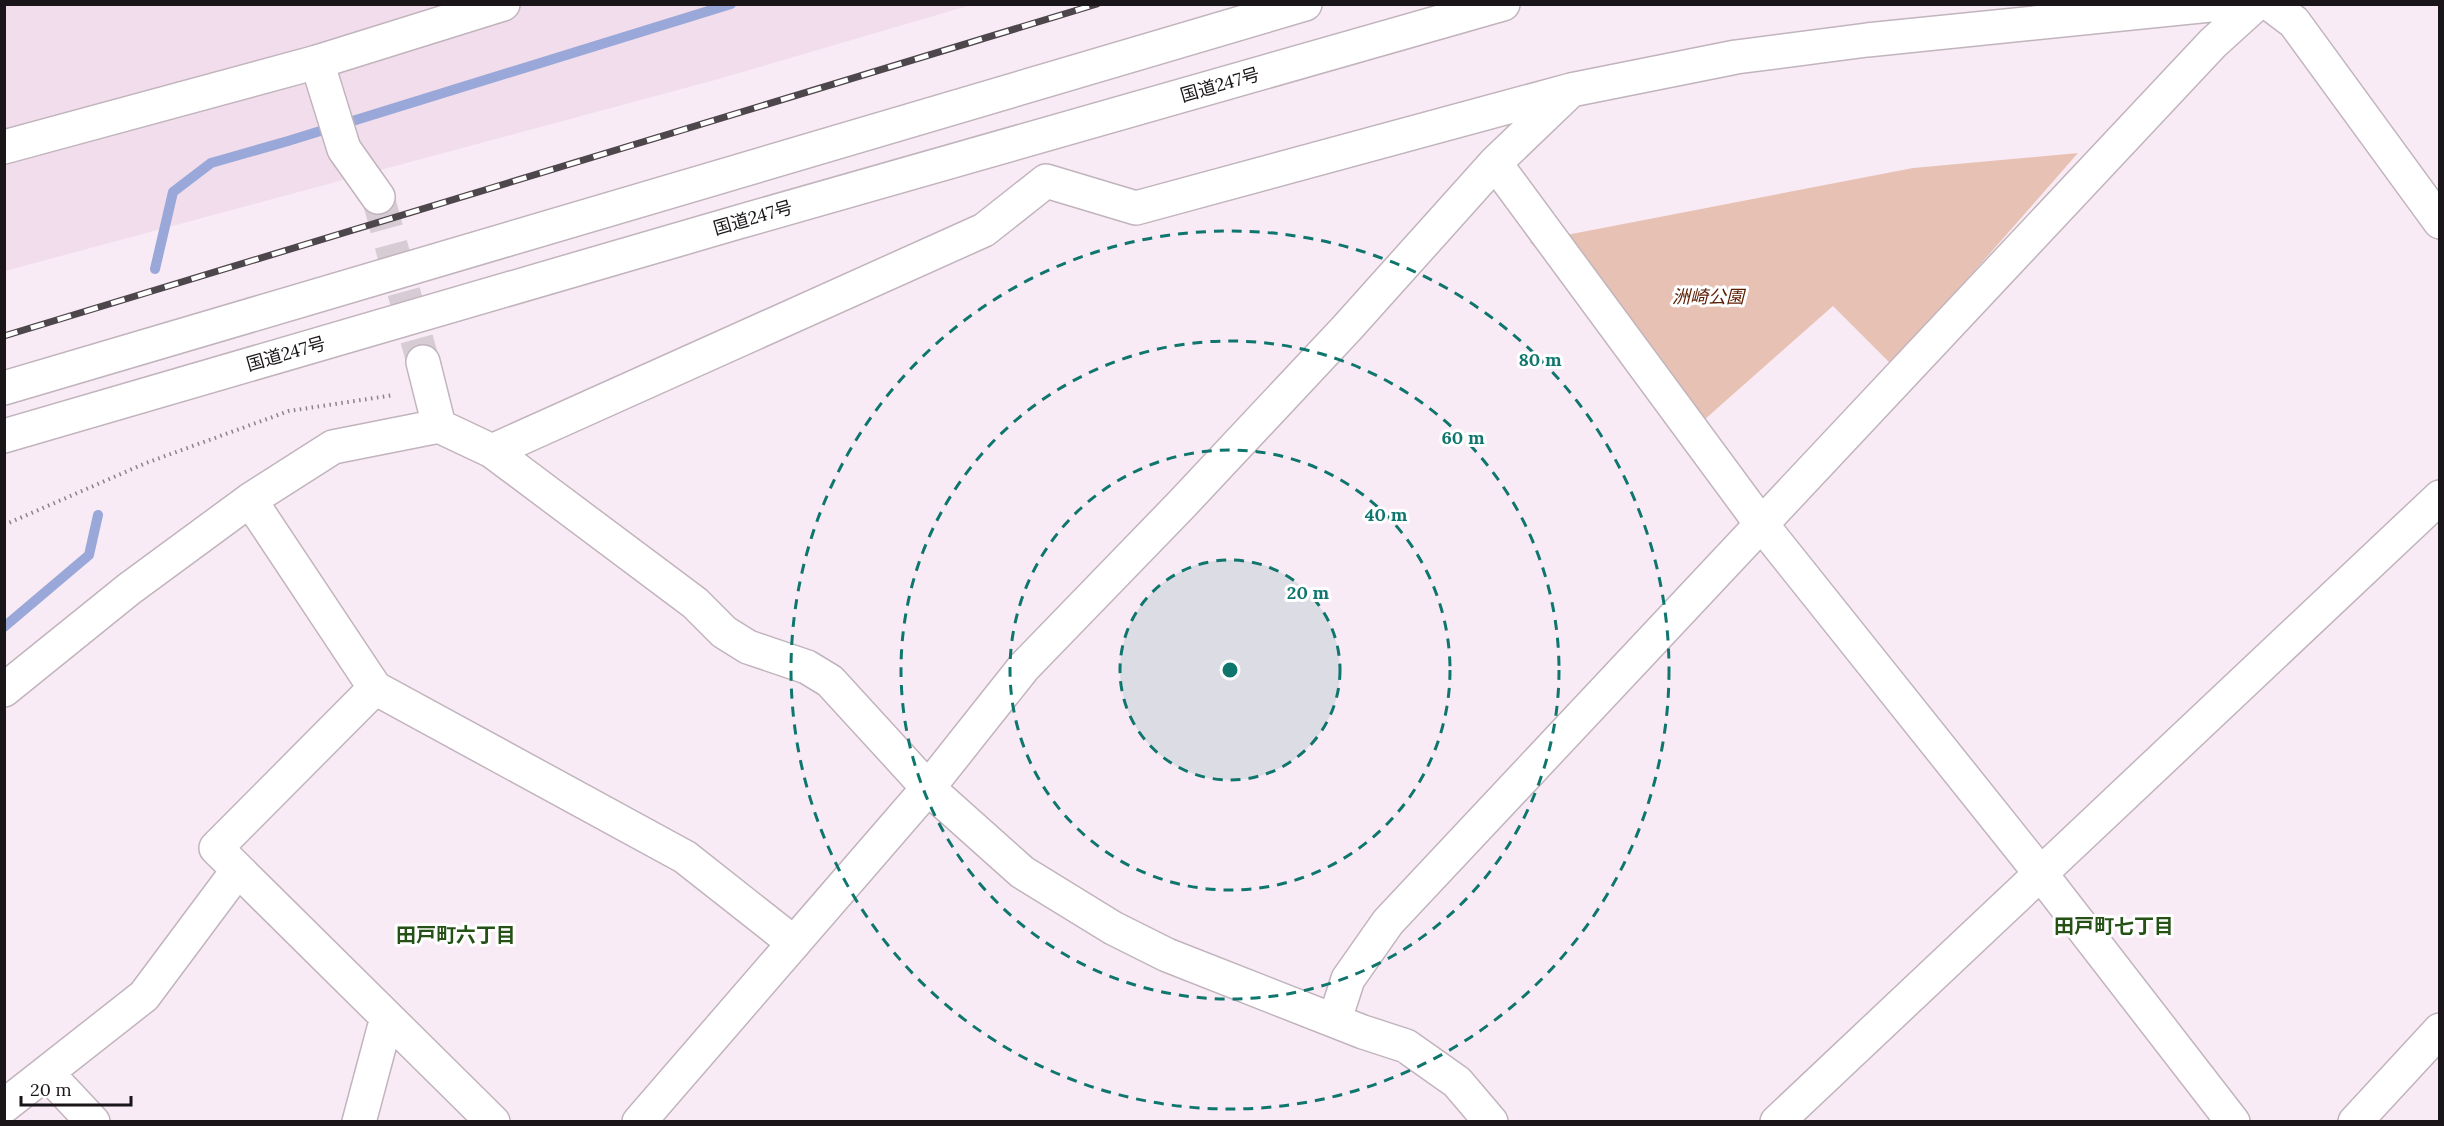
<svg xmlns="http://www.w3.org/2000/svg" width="2444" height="1126" font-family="Lora,'Noto Sans JP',serif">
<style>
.built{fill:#f1ddeb}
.green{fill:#e7c2b4}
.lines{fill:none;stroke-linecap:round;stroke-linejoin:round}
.stream{stroke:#99a8d8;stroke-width:10}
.minor-tunnel{stroke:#d7cbd4;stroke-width:33;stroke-dasharray:33 16;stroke-linecap:butt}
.minor-casing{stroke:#c1b4bd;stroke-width:36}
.tertiary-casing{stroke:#c1b4bd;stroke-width:36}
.trunk-casing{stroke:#c1b4bd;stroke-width:36}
.path{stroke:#8c8389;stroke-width:4;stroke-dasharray:1.5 4.5;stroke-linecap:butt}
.minor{stroke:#fff;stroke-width:33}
.tertiary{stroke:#fff;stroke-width:33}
.trunk{stroke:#fff;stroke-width:33}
.rail-casing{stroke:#4d464b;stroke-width:7}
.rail{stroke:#fff;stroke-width:4.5;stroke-dasharray:14;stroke-linecap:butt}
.ring{fill:none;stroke:#0f766e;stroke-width:3;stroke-dasharray:10 8}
.labels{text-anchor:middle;stroke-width:6;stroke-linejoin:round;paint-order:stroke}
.street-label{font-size:18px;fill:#191518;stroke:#fff}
.park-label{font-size:18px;font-style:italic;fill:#5c1c00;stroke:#fff}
.neighbourhood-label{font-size:20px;font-weight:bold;fill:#255117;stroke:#fff}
.centre{fill:#0f766e;stroke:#fff;stroke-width:3}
.ring-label{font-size:18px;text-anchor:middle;font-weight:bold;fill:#0f766e;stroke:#fff;stroke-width:6;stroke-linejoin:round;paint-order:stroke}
</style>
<rect width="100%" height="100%" fill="#f9ebf5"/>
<path class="built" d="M5,5h966l-256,75 -710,191z"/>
<path class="green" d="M2078,153l-186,212 -59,-59 -129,114 -174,-178 383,-74z"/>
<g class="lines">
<path class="stream" d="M155,269l18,-77 38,-29 77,-22 443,-137
M4,627l85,-72 9,-40"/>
<path class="minor-tunnel" d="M378,197l45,165"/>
<g class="minor-casing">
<path id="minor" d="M2270,4l24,18 146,200
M317,62l27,87 34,48
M1495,163l267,362 279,349 192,248
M423,362l16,64
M492,451l492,-221 62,-49 90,27 435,-118 165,-33 131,-17 353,-36
M250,500l125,188 310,169 109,86
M375,688l-159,160 277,274
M4,690l125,-101 121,-89 83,-53 106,-21 53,25 203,152 29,29 24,15 59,20 23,14 98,107 94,84 91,56 54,27 196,77 43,14 51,36 34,40
M1335,1019l13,-40 40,-57 825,-879 43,-39
M47,1073l46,49
M4,1106l140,-110 94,-126
M359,1122l28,-105
M639,1122l289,-334 96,-121 157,-162 166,-177 148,-165 73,-70
M1777,1122l663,-625"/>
</g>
<g class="tertiary-casing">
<path id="tertiary" d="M4,147l313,-85 186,-58
M2355,1122l85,-92"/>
</g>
<g class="trunk-casing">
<path id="trunk" d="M4,388l1301,-384
M4,436l731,-213 768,-219"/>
</g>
<path class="path" d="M4,525l142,-62 143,-52 105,-16"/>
<use href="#minor" class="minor"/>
<use href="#tertiary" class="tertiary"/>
<use href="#trunk" class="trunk"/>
<g class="rail-casing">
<path id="rail" d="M4,336l1093,-332"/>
</g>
<use href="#rail" class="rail"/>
</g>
<circle cx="1230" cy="670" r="110" fill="#0f766e" fill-opacity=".12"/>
<g class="ring">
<circle cx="1230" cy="670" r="110"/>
<circle cx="1230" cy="670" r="220"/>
<circle cx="1230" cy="670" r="329"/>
<circle cx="1230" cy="670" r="439"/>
</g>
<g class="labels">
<g class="street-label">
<text transform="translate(1220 85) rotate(-16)" y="6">国道247号</text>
<text transform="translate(753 218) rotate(-16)" y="6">国道247号</text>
<text transform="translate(286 354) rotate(-16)" y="6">国道247号</text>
</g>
<g class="park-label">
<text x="1708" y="303">洲崎公園</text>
</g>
<g class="neighbourhood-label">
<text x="2114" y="933">田戸町七丁目</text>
<text x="456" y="942">田戸町六丁目</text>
</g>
</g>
<circle cx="1230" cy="670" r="9" class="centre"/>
<g class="ring-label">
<text x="1540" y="366">80 m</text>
<text x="1463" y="444">60 m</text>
<text x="1386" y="521">40 m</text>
<text x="1308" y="599">20 m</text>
</g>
<rect width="2444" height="1126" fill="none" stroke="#191518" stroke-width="12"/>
<path d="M21 1096v9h110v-9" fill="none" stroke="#191518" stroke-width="3"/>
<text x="30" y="1096" font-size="18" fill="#191518" stroke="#ffffff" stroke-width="4.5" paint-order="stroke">20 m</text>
</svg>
